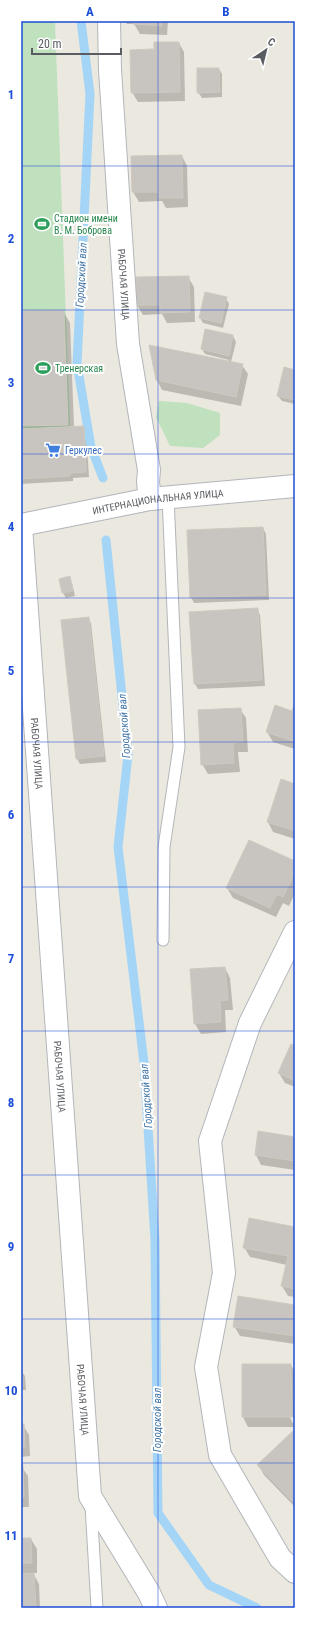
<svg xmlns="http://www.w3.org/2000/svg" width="316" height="1629" font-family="'Roboto Condensed',sans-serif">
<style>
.green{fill:#bfe1be}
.shadow{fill:#0003}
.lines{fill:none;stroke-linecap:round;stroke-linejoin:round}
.stream{stroke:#a4d5f7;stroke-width:9}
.building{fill:#c8c5c0;stroke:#cfc9bf}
.lane-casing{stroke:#b3b6ba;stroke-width:13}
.street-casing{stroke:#b3b6ba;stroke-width:24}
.secondary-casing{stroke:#b2b5ba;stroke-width:24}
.lane{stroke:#fff;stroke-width:11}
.street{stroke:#fff;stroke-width:22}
.secondary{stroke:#fff;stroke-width:22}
.grid{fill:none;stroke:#1d4ed8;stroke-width:1;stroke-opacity:0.55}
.labels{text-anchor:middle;stroke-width:4;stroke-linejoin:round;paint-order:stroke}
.leisure-label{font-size:10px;fill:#27864d;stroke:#fff;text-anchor:start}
.street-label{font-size:10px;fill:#595c60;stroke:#fff}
.shop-label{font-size:10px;fill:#366cbe;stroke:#fff;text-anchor:start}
.water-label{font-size:11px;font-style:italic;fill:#4376a6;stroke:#fff}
.neatline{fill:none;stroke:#1d4ed8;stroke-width:1.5}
.grid-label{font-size:13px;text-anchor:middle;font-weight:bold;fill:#1d4ed8}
</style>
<rect width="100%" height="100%" fill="#ebe8e0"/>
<path class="green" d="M21,21h34l15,406 -49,3z
M159,401l28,2 33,10v22l-17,13 -33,-2 -14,-29z"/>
<path class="shadow" d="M125,21h43l-1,14 -27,-1 -6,-10h-7z
M179,43l5,9 1,49 -47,1 -6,-10z
M219,69l3,5v23l-20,1 -4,-6z
M182,156l5,10 1,41 -22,1 -4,-7 -23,1 -6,-10 -1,-35z
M188,277l6,10 1,35 -28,1 -5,-9 -19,1 -6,-10v-27z
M226,298l3,6 -6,24 -20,-5 -3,-5z
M63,311l7,12 4,104h9l3,5 3,45 -16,1v3l-52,3v-172z
M233,336l3,6 -5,20 11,3 6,9 -7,32 -79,-16 -5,-10 71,-18 1,-2 -24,-6 -3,-5z
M295,371v33l-13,-3 -4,-5z
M263,528l3,6 3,66 -75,3 -3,-6z
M69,578l3,5 3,13 -9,2 -3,-5 -3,-13z
M257,609l3,6 5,71 -67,3 -3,-5z
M88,618l3,5 15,139 -26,2 -3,-5z
M295,706v43l-22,-7 -6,-10 26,-20z
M240,709l6,9 2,34h-10l2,20 -32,2 -6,-10z
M295,785v54l-22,-7 -5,-10z
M295,862v31l-6,13 -6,-3 -7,14 -43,-19 -6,-10z
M225,968l5,10 3,32h-8l1,22 -25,2 -6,-10 -4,-54z
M295,1047v40l-10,-4 -6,-10z
M295,1138v32l-34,-5 -5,-10z
M295,1228v69l-7,-1 -6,-10 5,-21 -37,-8 -6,-10z
M295,1306v38l-55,-8 -6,-10z
M243,1365h48l4,7v49l-5,-8 -2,1 7,13h-47l-5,-10z
M21,1371l4,5 1,14h-5z
M21,1425h2l6,10 1,21 -9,1z
M295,1431v76l-31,-32 -5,-9z
M21,1466l7,10 1,31h-8z
M21,1539h10l6,10v24h-4l6,11 1,24h-19z"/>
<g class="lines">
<path class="stream" d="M81,21l9,73 -13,270 14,83 12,31
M106,540l22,215 -10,92 26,216 11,177 3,273 51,72 48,23"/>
</g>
<path class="building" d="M133,21h29v5l-29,-2z
M154,42h25l1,50 -49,1 -1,-43 24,-1z
M197,68h22l1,24 -23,1z
M182,155l1,43h-24v-6h-27l-1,-36z
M189,276l1,36 -30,1v-8h-24v-28z
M205,292l22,5 -6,26 -22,-5z
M64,310l4,115 -47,1v-115z
M205,329l28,6 -4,21 -28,-7z
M149,345l94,19 -7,33 -80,-17z
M284,367l11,3v30l-18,-4z
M84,426l2,46 -16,1v3l-49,3v-50z
M263,527l3,68 -76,3 -3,-68z
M70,576l3,15 -11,2 -3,-14z
M258,608l4,72 -68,4 -5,-72z
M89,617l15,139 -28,3 -15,-139z
M295,703v39l-29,-10 9,-27 17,6z
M241,708l2,34 -10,1 1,20 -33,2 -3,-55z
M281,779l14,5v47l-28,-9z
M249,840l46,21v11l-12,25 -6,-3 -7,14 -44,-20z
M225,967l3,33 -8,1 1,21 -27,2 -4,-55z
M291,1044l4,2v35l-17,-8z
M258,1131l37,6v24l-40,-6z
M249,1218l46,9v62l-14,-3 7,-30 -45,-8z
M238,1296l57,9v31l-62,-9z
M242,1364h49l1,53h-50z
M22,1369l1,16h-2v-15z
M21,1424h3l1,23h-4z
M295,1429v70l-3,2 -35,-36z
M21,1465h2l1,32h-3z
M21,1538h10l1,25h-11z
M34,1573l2,35h-15v-34z"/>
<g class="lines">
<g class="lane-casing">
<path id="lane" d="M163,940l1,-93 15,-100 -11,-250
M91,1505l6,103"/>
</g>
<g class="street-casing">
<g id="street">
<path id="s1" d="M109,21l1,49 18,274 21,126 -1,12 2,17"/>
<path id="s2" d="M21,526l69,970 59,97 7,15"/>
<path d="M295,932l-45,91 -40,118 14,132 -18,94 14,88 60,103 15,14"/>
</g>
</g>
<g class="secondary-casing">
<g id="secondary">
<path id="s3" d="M21,525l129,-26 145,-13"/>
</g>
</g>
<use href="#lane" class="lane"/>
<use href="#street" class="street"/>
<use href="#secondary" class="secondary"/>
</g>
<path class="grid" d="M158,21v1587M21,166h274M21,310h274M21,454h274M21,598h274M21,742h274M21,887h274M21,1031h274M21,1175h274M21,1319h274M21,1463h274"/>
<defs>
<g id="stadium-bare" transform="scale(1.2)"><path d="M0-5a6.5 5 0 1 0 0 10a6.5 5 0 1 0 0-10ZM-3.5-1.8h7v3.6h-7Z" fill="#2e9e5b" stroke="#fff" stroke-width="2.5" paint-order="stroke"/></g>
<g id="supermarket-bare" transform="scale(1.2)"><path d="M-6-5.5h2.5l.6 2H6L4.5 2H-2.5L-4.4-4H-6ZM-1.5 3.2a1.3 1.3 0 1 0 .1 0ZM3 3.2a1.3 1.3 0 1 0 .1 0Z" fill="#3f7fe0" stroke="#fff" stroke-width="2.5" paint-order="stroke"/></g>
</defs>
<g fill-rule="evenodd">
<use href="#stadium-bare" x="42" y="224"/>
<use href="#stadium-bare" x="43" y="368"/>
<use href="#supermarket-bare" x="53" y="450"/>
</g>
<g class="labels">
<g class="leisure-label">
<text x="54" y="222">Стадион имени<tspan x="54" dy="12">В. М. Боброва</tspan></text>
<text x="55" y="372">Тренерская</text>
</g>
<g class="street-label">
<text dy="4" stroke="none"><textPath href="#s1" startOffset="264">РАБОЧАЯ УЛИЦА</textPath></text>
<text dy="4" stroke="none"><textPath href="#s3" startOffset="139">ИНТЕРНАЦИОНАЛЬНАЯ УЛИЦА</textPath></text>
<text dy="4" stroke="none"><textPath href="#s2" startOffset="228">РАБОЧАЯ УЛИЦА</textPath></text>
<text dy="4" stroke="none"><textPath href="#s2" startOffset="552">РАБОЧАЯ УЛИЦА</textPath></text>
<text dy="4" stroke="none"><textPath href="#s2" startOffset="876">РАБОЧАЯ УЛИЦА</textPath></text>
</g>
<g class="shop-label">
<text x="65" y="454">Геркулес</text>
</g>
<g class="water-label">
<text transform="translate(81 275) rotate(-87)" y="4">Городской вал</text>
<text transform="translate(124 726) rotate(-94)" y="4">Городской вал</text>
<text transform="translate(146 1096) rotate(-94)" y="4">Городской вал</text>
<text transform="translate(157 1420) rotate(-90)" y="4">Городской вал</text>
</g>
</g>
<rect width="316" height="1629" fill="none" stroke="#ffffff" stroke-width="44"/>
<g transform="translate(266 50) rotate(35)" stroke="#ffffff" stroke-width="3" paint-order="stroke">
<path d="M0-3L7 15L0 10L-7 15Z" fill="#595c60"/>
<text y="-6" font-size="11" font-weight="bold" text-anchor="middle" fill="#595c60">С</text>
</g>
<path d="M32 48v6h89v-6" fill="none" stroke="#595c60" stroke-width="2"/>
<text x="38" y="48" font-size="12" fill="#595c60" stroke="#ffffff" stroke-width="3" paint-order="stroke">20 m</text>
<rect x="22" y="22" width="272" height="1585" class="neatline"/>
<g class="grid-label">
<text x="90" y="16">A</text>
<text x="226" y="16">B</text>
<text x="11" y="99">1</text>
<text x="11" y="243">2</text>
<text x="11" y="387">3</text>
<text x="11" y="531">4</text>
<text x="11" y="675">5</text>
<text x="11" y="819">6</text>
<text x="11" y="963">7</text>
<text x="11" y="1107">8</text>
<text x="11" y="1251">9</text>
<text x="11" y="1395">10</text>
<text x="11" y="1540">11</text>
</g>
</svg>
